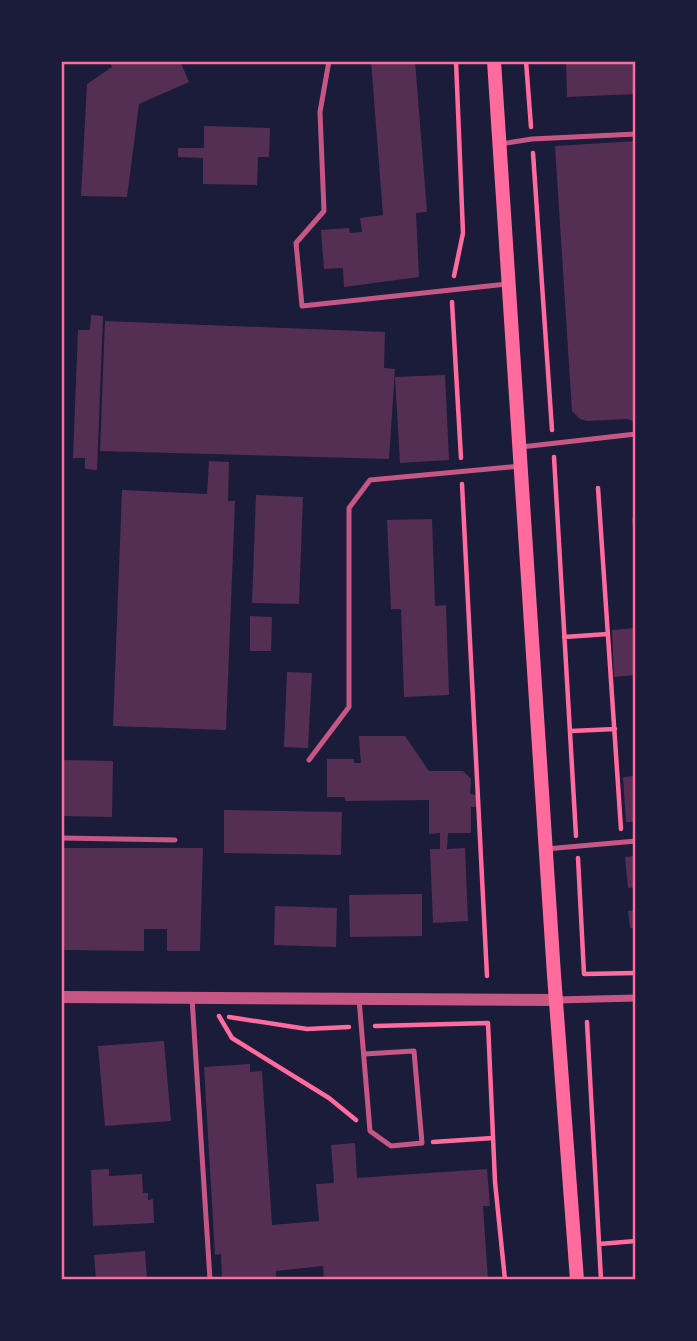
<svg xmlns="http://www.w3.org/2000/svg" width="697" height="1341" font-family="Roboto,sans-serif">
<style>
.building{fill:#542f53}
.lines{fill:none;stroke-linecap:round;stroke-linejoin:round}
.path{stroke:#ff6b9d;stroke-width:4.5}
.service{stroke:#c65784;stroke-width:5}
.minor{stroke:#c65784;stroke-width:7}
.tertiary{stroke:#c65784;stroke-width:12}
.secondary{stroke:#ff6b9d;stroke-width:14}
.neatline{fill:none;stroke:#ff6b9d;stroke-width:2.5}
</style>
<rect width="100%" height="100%" fill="#1b1b3a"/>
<path class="building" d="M109,61h71l9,21 -50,22 -12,93 -46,-1 6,-112 25,-17z
M371,61h44l12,151 -11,1 3,64 -75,10 -1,-19 -19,1 -3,-39 28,-2 1,5 12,-1 -2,-14 23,-3z
M566,61h70v33l-69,3z
M204,126l66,2 -1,29h-11l-1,28 -54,-1v-26l-25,-1v-9h26z
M636,141v281l-9,-3 -40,2 -7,-2 -8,-8 -17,-265z
M91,315l12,1 -6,154 -12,-1v-11h-12l5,-128h12z
M105,321l280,11 -1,36 11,1 -6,90 -289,-8z
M445,375l4,85 -49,3 -5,-86z
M209,461l20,1 -1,39h7l-9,229 -113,-4 9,-236 85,4z
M256,495l47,2 -4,107 -47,-1z
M636,517v24h-2l-2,-23z
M432,519l3,87 11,-1 3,90 -45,2 -3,-88h-10l-4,-89z
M250,616l22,1 -1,34h-21z
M636,628v47l-22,2 -2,-47z
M287,672l25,1 -4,75 -24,-1z
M359,736h46l24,35h34l8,8 -1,15 7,1v12h-6v26h-23l-1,16 18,-1 3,73 -35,2 -3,-74h10v-16l-11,1v-34l-84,1v-4h-18v-38h27v4h7z
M64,760l49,1 -1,56 -50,-1z
M636,776v46h-10l-3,-45z
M224,810l118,2 -1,43 -117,-2z
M61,848h142l-3,103h-33v-22h-23v22l-79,-1 -4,-4z
M636,856v31l-8,1 -3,-31z
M422,894v42l-72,1 -1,-42z
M275,906l62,2 -1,39 -62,-2z
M636,910v18h-6l-2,-17z
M164,1041l7,80 -66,5 -7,-80z
M250,1064v8l12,-1 10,154 47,-4 -3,-37 18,-1 -3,-38 24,-2 2,35 130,-9 3,37h-7l5,74h-164l-1,-14 -47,5v9h-54l-1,-26 -6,1 -11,-188z
M109,1169v7l33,-2 1,19h5v7l5,-1 1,24 -61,3 -2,-56z
M145,1251l2,29h-51l-2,-25z"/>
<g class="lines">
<path class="path" d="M526,61l5,66
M533,153l19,277
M454,276l9,-43 -7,-172
M452,302l9,156
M554,457l22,379
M462,484l25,492
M598,488l23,341
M564,637l44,-3
M571,731l44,-2
M578,858l6,116 52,-1
M219,1016l13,22 97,60 27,22
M229,1017l78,12 42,-2
M587,1022l14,258
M375,1026l113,-3 7,159 10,98
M433,1142l60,-4
M599,1244l37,-3"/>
<path class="service" d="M329,61l-9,51 4,99 -28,32 6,63 205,-22
M500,144l32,-5 104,-5
M521,447l115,-13
M309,760l40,-53v-199l21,-28 151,-14
M61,838l114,2
M546,849l90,-8
M192,998l18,282
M359,999l11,132 21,15 31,-3 -8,-92 -50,3"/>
<path class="minor" d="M557,1000l79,-2"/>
<path class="tertiary" d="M61,997l495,3"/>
<path class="secondary" d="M494,61l60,914 23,305"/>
</g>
<rect width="697" height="1341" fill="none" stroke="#1b1b3a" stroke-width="126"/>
<rect x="63" y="63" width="571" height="1215" class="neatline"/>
</svg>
